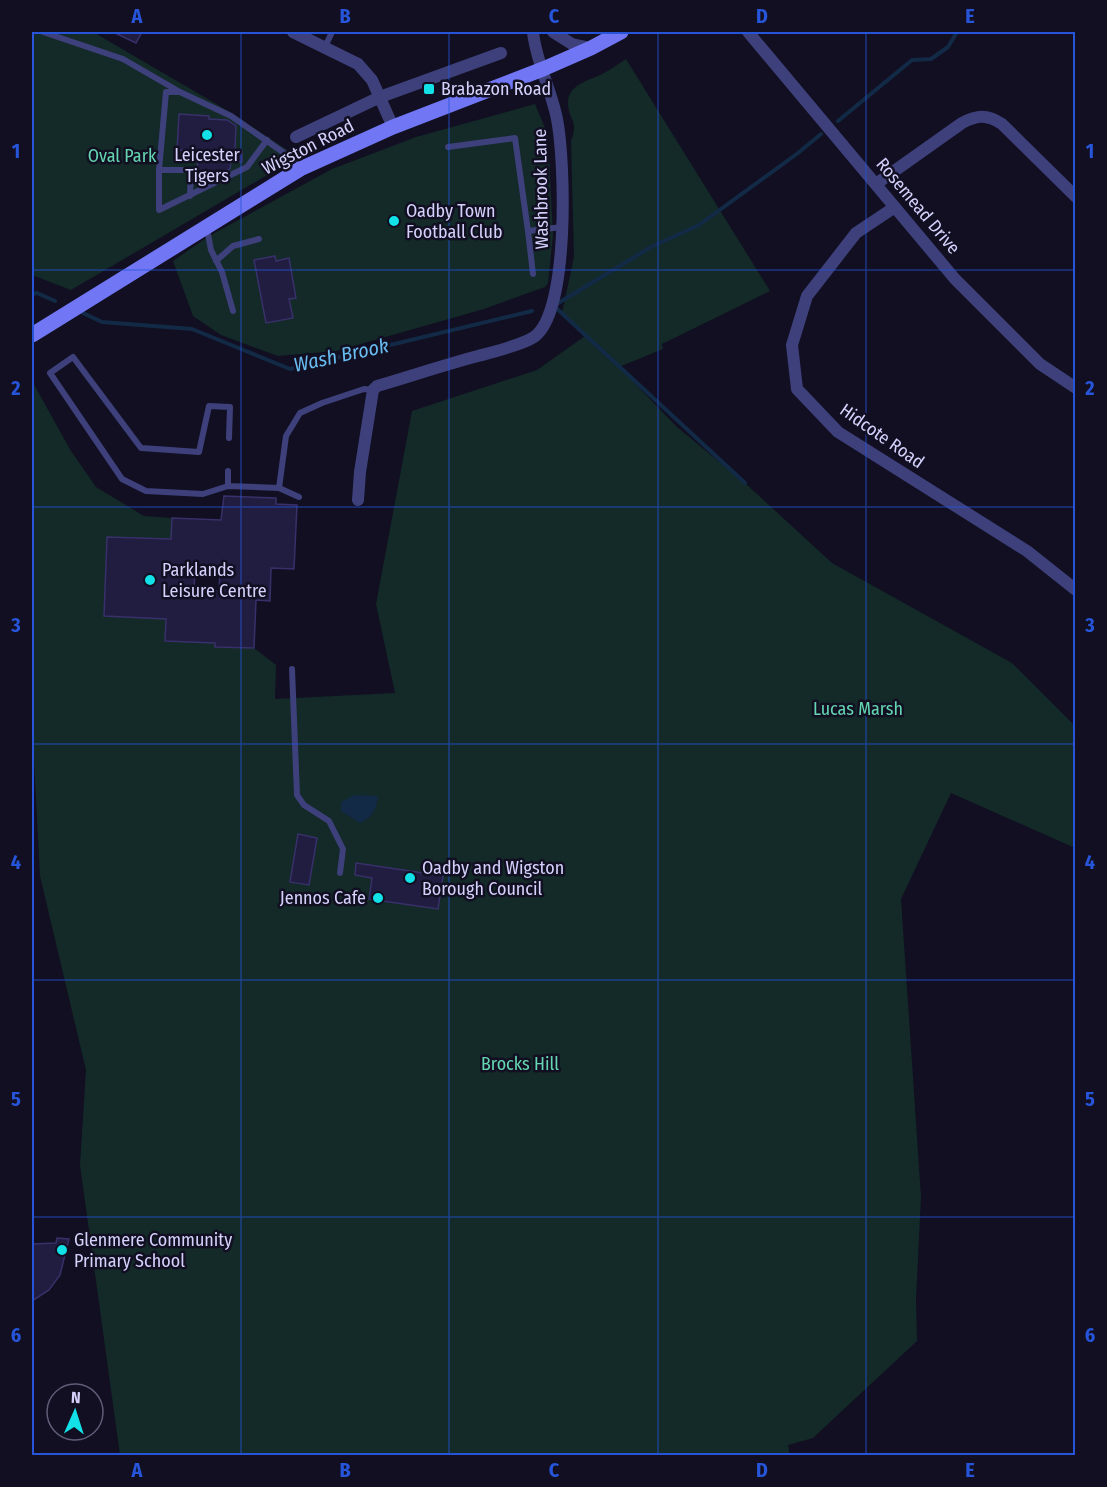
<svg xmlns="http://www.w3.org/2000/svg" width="1107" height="1487" font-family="'Fira Sans Condensed',sans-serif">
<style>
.green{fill:#132a28}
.water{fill:#132a47}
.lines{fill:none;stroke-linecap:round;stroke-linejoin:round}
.stream{stroke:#132a47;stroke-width:4}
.building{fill:#211d40;stroke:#38306a;stroke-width:1.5;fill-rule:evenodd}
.service{stroke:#3e407c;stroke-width:6}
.minor{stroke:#3e407c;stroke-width:12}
.secondary{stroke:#7177f4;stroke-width:15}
.grid{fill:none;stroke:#2655da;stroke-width:1.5;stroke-opacity:0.55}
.poi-dot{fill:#12e2e8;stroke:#110f21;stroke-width:2}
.labels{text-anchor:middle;stroke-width:5;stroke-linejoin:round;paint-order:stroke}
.poi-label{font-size:18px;fill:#d4d2fc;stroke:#110f21;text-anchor:start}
.street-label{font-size:18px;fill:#d4d2fc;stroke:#110f21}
.park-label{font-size:18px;fill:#64d6b1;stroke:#110f21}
.water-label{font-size:20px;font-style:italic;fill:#69bdf3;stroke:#110f21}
.neatline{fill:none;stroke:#2655da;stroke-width:2}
.grid-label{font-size:20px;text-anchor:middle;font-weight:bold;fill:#2655da}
</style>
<rect width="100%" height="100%" fill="#110f21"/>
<path class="green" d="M32,32h61l137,80 68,45 -227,133 -39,-15z
M626,59l144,232 -108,53 1,5 -44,18 58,60 68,56 87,80 180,100 63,63v122l-124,-55 -50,106 20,298 -5,102 1,42 -104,97 -25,7 2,10h-670l-40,-290 6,-95 -46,-194 -8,-155v-340l39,70 25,36 48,29 28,2 -1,21 -64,-2 -3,79 62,3 -1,22 50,2v4l39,1 22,17 -1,34 120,-6 -19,-89 36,-193 125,-41 48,-34 -23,-23 12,-56 -3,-116c8,-22 -2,-19 -3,-37 -1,-19 20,-23 34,-30 8,-4 16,-10 24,-15z
M535,104l13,31 5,100 -5,48 -3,4 -61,22 -148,42 -58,5 -57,-21 -28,-19 -20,-55 36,-25 123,-67 84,-32z"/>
<path class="water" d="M354,795l24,1c-2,15 -5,20 -18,27l-19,-12v-9z"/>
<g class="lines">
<path class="stream" d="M838,121l74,-61 19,-1 17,-12 9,-15
M32,294l5,-1 18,8
M555,305l96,-58 48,-22 99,-72 23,-19
M554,306l191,177
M83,313l19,9 90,7 98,40 242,-58"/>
</g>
<path class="building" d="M113,32h29l-6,11z
M179,114l30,2v3l18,1 9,6 -1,25h7v11l-11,-1 -1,8 -15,8 -18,-1 1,-25 -21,-1z
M275,256l1,5 13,-3 7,40 -7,1 4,19 -27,5 -12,-63z
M224,496l52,2v6l21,1 -3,64 -23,-1 -1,33 -14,-1 -2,48 -39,-1v-4l-50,-2 1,-22 -62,-3 3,-79 64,2 1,-21 49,2zM195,568l25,2 -1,21 -25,-1z
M298,834l19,4 -8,47 -19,-3z
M356,863l87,13 -5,33 -69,-10 3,-21 -17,-3z
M57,1238l12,1 -9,36 -11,15 -17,11v-57l24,-1z"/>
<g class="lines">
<path class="service" d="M43,32l80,27 57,33
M325,47l7,-15
M267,140l-20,27 -88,43v-40l7,-78h14l51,24 59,41 9,11
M448,147l67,-9 13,93 34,-4
M159,170h32l-1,26
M207,229l4,21 11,22 11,39
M528,231l5,43
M216,261l17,-15 26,-7
M228,471v15l51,2 20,9
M228,486l-25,8 -57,-3 -24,-12 -72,-106 23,-16 68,91 58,4 10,-46 21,1 -1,31
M279,488l7,-52 14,-23 22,-10 42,-14 9,1
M292,669l5,126 7,10 25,16 14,28 -3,24"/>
<path class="minor" d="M293,32l65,32 14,16 21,47
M553,32l19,12 19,4
M748,32l207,247 85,85 36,24
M296,137l84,-40 121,-44
M876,184l86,-61c15,-8 25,-9 40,1l74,73
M895,207l-39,26 -49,63 -15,49 5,44 41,43 189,119 49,39
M358,500l2,-28 13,-82 4,-4c34,-10 67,-21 101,-30 15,-4 44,-11 56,-19 36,-25 31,-177 23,-218 -6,-30 -21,-57 -24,-87"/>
<path class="secondary" d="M32,335l268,-166 93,-42 150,-58 48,-21 30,-16"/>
</g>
<path class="grid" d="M241,32v1424M449,32v1424M658,32v1424M866,32v1424M32,270h1044M32,507h1044M32,744h1044M32,980h1044M32,1217h1044"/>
<g class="poi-dot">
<rect x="423" y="83" width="12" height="12" rx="3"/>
<circle cx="207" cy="135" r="6"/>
<circle cx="394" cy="221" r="6"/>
<circle cx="150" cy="580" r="6"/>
<circle cx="410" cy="878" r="6"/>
<circle cx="378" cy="898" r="6"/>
<circle cx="62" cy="1250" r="6"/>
</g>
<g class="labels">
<g class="poi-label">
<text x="441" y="95">Brabazon Road</text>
<text x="207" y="161" text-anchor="middle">Leicester<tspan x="207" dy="21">Tigers</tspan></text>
<text x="406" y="217">Oadby Town<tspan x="406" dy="21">Football Club</tspan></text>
<text x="162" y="576">Parklands<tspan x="162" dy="21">Leisure Centre</tspan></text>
<text x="422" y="874">Oadby and Wigston<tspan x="422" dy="21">Borough Council</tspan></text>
<text x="366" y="904" text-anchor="end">Jennos Cafe</text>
<text x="74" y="1246">Glenmere Community<tspan x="74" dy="21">Primary School</tspan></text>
</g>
<g class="street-label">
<text transform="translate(308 147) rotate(-27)" y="6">Wigston Road</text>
<text transform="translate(541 189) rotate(-91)" y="6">Washbrook Lane</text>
<text transform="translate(918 206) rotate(50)" y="6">Rosemead Drive</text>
<text transform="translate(882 436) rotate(35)" y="6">Hidcote Road</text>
</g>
<g class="park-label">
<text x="122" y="162">Oval Park</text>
<text x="858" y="715">Lucas Marsh</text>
<text x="520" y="1070">Brocks Hill</text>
</g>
<g class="water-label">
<text transform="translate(341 355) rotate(-12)" y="7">Wash Brook</text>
</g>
</g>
<rect width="1107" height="1487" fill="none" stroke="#110f21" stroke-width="66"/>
<g transform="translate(75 1412) rotate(3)"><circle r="28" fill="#110f21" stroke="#5f5d79" stroke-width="1.5"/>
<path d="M0-4.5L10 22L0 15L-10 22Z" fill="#12e2e8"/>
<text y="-9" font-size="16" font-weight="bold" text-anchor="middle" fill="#d4d2fc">N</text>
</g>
<rect x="33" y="33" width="1041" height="1421" class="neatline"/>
<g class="grid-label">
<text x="137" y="23">A</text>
<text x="345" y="23">B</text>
<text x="554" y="23">C</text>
<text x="762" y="23">D</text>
<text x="970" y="23">E</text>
<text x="16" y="158">1</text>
<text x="1090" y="158">1</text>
<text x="16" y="395">2</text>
<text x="1090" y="395">2</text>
<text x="16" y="632">3</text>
<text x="1090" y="632">3</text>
<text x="16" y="869">4</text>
<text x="1090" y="869">4</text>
<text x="16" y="1106">5</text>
<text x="1090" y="1106">5</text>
<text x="16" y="1342">6</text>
<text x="1090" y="1342">6</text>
<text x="137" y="1477">A</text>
<text x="345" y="1477">B</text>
<text x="554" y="1477">C</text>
<text x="762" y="1477">D</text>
<text x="970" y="1477">E</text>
</g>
</svg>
